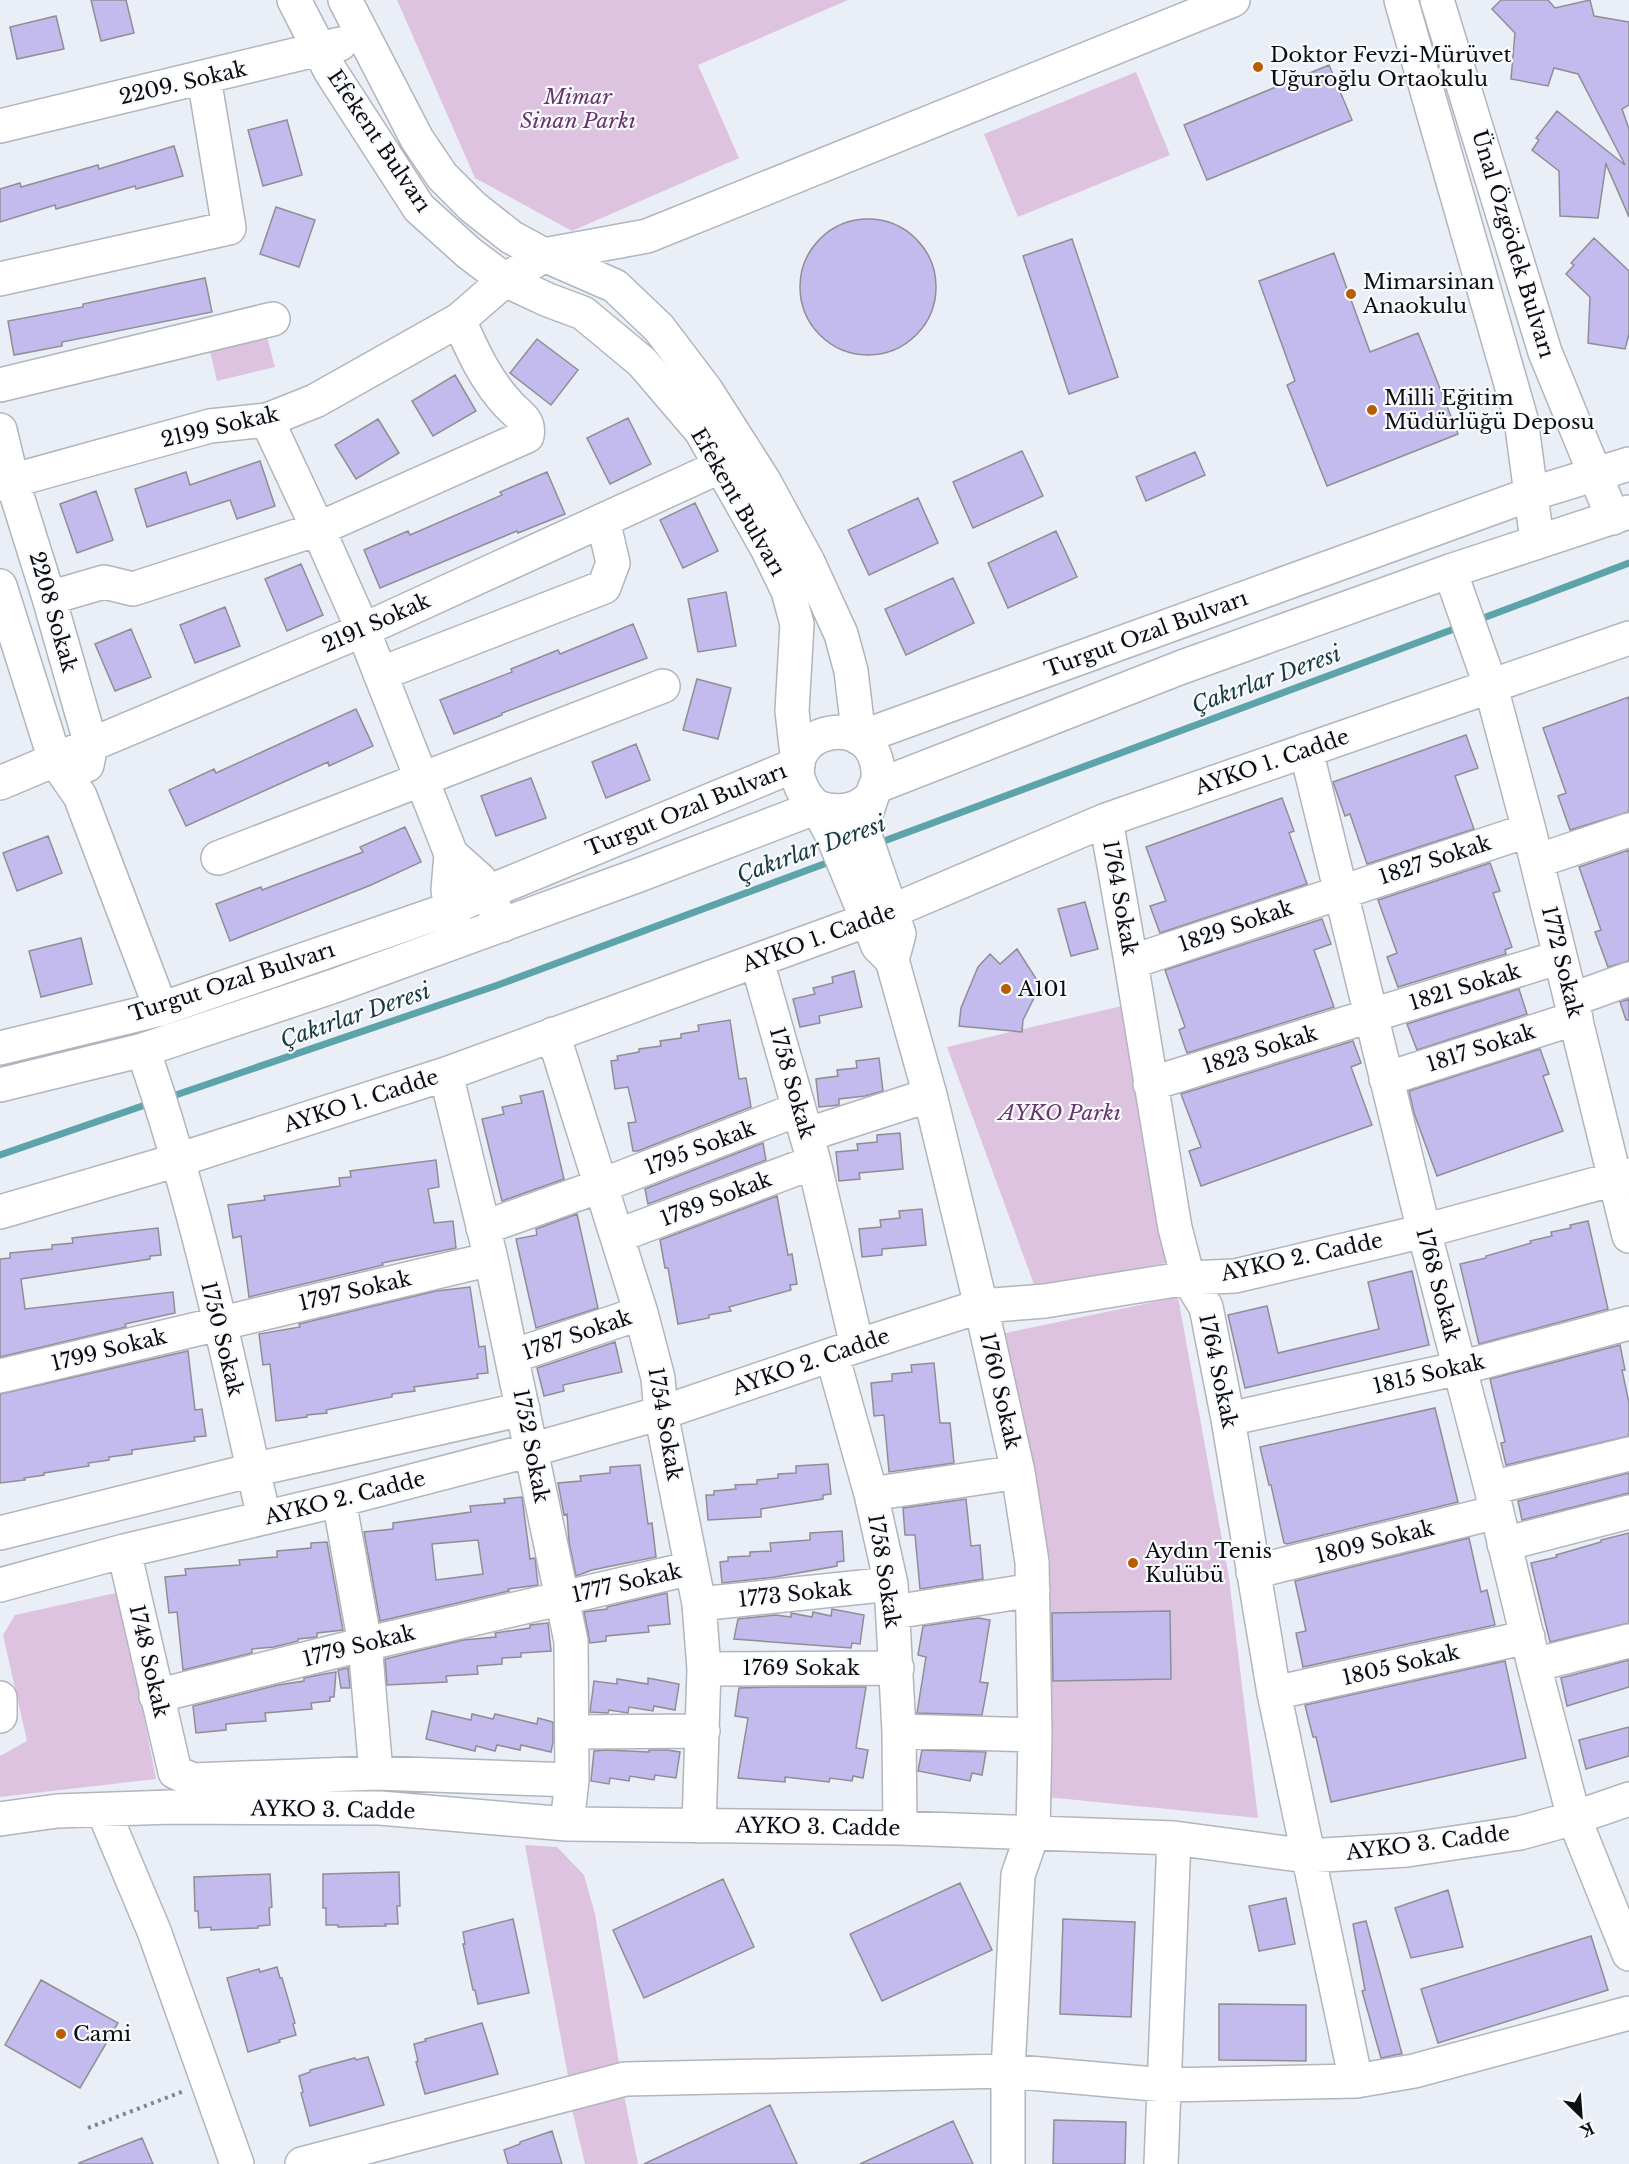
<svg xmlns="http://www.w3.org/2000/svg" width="1629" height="2164" font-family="'Libre Baskerville',serif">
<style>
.green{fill:#dec3e1}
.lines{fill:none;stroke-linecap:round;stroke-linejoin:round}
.stream{stroke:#5ca4a9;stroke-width:7}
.building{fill:#c3baed;stroke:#8f8e95;stroke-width:1.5;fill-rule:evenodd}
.minor-casing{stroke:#b1b5bd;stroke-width:36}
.major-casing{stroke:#b1b5bd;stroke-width:36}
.path{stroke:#818489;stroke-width:4;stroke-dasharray:3 4.5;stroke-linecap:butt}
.minor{stroke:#fff;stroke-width:33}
.major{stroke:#fff;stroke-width:33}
.poi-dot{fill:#b85d00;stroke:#fafbff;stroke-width:2}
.labels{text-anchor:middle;stroke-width:4.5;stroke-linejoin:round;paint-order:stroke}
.poi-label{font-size:21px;fill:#0b0d0f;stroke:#fafbff;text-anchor:start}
.street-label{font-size:21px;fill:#0b0d0f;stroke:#fafbff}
.park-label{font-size:21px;font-style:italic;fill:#66366b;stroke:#fafbff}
.water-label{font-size:22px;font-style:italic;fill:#163a3d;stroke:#fafbff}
</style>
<rect width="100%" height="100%" fill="#eaeef6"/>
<path class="green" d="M397,0h451l-150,65 41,93 -167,73 -97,-53z
M1136,72l34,83 -152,62 -34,-83z
M267,337l8,30 -58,14 -7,-30z
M1126,1005l45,257 -135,28 -89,-243z
M1178,1297l51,281 29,240 -212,-21 -50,-462z
M120,1592l36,187 -156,18v-41l27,-15 -24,-106 12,-20z
M525,1845l32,2 27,28 11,39 24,149 -51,13z
M623,2090l15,74h-53l-14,-59z"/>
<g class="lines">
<path class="stream" d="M1478,620l151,-57
M876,844l586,-218
M167,1098l331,-113 334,-124
M0,1155l151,-52"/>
</g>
<path class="building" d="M91,0h35l8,33 -33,8z
M1501,0h47l7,8 35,-8 4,16 35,6v83l-7,4 7,20v88l-23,-53 -8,54 -38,-2 -1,-45 -27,-21 7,-10 -3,-2 21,-27 68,54 -47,-91 -24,-6 -6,18 -37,-7 4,-46 -23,-24z
M56,16l8,33 -47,10 -7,-32z
M1329,65l23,55 -145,60 -23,-55z
M287,120l15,55 -39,11 -15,-56z
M174,146l9,30 -47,13 -1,-3 -79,23 -1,-4 -55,17v-33l20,-6 1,4 77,-22 1,4z
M276,207l39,13 -16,47 -39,-13z
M800 287a68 68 0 1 1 136 0a68 68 0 1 1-136 0Z
M1594,238l35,33v63l-4,15 -37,-6 2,-46 -24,-23 8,-9 -3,-2z
M1072,239l46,138 -49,17 -46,-138z
M1334,253l36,99 48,-19 40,101 -131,52 -40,-101 8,-4 -36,-100z
M205,278l7,34 -150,30v4l-48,9 -6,-34 75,-14v-3z
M537,339l41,31 -27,35 -41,-32z
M455,375l21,36 -43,25 -21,-35z
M628,418l23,46 -41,20 -23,-46z
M378,419l21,34 -43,26 -21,-34z
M1022,451l21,45 -70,32 -20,-46z
M1195,452l10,23 -59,26 -10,-24z
M260,461l15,45 -38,13 -7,-19 -83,27 -12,-38 51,-17 4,13z
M547,472l18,42 -47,19 -1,-2 -137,57 -16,-38 44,-19 2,4 92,-40 -2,-3z
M96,491l17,49 -36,13 -17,-49z
M918,498l20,45 -69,32 -21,-45z
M695,503l23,48 -35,17 -23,-48z
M1056,531l21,46 -69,31 -20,-45z
M301,564l22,51 -36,16 -22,-52z
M953,578l21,45 -68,32 -21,-46z
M726,592l10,54 -38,6 -10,-53z
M225,607l15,39 -45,17 -15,-38z
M633,624l14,34 -145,55v2l-48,19 -14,-34 72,-28 -1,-3 47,-19 2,4z
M131,629l20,48 -36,14 -20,-47z
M697,679l34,9 -13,51 -35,-9z
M1629,697v115l-59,18 -12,-34 8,-3 -23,-65z
M356,709l17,37 -44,20 -1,-4 -142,64 -17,-36 45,-21 2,4z
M1466,735l12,33 -23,8 19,53 -107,35 -17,-50 -5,2 -12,-34z
M636,744l14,36 -44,18 -14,-36z
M531,778l15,40 -50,18 -15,-40z
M1282,798l12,33 -5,2 18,51 -147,49 -10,-27 16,-5 -20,-54z
M405,827l16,35 -50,23 -141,56 -14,-37 45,-17 1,3 101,-38 -3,-5z
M48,836l14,37 -45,18 -14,-38z
M1629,850v111l-21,6 -13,-35 6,-2 -22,-63z
M1490,863l10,28 -7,2 19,54 -7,3 1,4 -108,33 -11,-30 10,-4 -19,-53z
M1085,902l13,47 -27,7 -13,-47z
M1322,919l9,25 -17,6 20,57 -147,46 -8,-23 6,-3 -20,-57z
M81,938l11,46 -51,13 -12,-46z
M1017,949l27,42 -10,7 -11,22 -1,12 -63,-6 2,-18 17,-41 12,-13 10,10z
M854,971l8,36 -43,9 1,7 -20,4 -7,-28 22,-5 -2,-6 20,-5 -1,-6z
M1519,989l8,25 -110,36 -10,-26z
M1629,999v21h-3l-6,-18z
M730,1020l9,59 7,-1 5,29 -113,44h-5l-5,-28 8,-1 -8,-35 -13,2 -4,-28 7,-1 -1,-4 22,-4v-3l22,-3 -1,-5 21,-3v-4l18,-3 -1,-6z
M1353,1041l8,22 -10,4 21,58 -171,61 -12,-35 12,-4 -20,-53z
M1540,1049l9,25 -6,2 20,55 -126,45 -23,-63 -5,-22z
M879,1058l4,33 -18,5 -26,3v6l-20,2 -3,-28 22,-3 -1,-6 20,-2 -1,-7z
M543,1091l21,88 -62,22 -20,-82 22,-5 -2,-7 20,-4 -2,-7z
M900,1133l3,36 -44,4 1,6 -21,2 -3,-29 22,-2 -1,-6 20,-2v-7z
M763,1143l3,17 -118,44 -3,-15z
M436,1160l3,27 -11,2 6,34 19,-2 3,27 -74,15 1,2 -134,32 -8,-61 -8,2 -5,-33 37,-5 -1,-4 76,-10 -1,-8 12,-1 -1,-6z
M777,1196l11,59 4,-1 5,30 -7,1 1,5 -62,17 2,4 -22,4v3l-31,6 -10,-56h-3l-5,-28z
M922,1209l4,36 -44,4v6l-20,2 -3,-28 22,-2 -1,-7 20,-2 -1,-7z
M577,1214l21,94 -62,20 -20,-89 21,-4 -1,-6z
M1588,1221l20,88 -129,35 -19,-80 26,-6v-2l45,-13 -1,-2 22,-5 -1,-4 20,-4 -1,-3z
M158,1228l3,27 -11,1v3l-129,20 4,30 148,-17 2,21 -50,11 1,3 -126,30v-98l10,-1v-5l42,-4v-4l21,-2 -1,-5z
M1412,1271l17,74 -184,43 -17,-73 39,-9 11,47 101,-24 -11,-47z
M470,1287l9,60 6,-1 3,27 -11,1 1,4 -64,9 1,4 -23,3v3l-66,13 1,3 -20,2v2l-31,4 -6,-57 -7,1 -4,-31 41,-7 -1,-3 137,-33z
M615,1342l7,30 -59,13 1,6 -20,5 -7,-28z
M1620,1345l5,25h-3l7,33v33l-123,29 -5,-22 4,-1 -15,-63z
M188,1351l7,59 7,-1 4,27 -12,1 1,4 -63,9v4l-23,3v3l-21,3 1,3 -45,7v2l-20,3 1,2 -25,3v-89z
M934,1363l6,60h10l4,40 -65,9 -5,-57 -10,1 -3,-33 21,-2v-7l20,-2 -1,-7z
M1435,1408l23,94 -171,42 -3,-1 -13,-58h-2l-9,-38z
M828,1464l3,30 -8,1v4l-62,10v8l-53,3 -2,-25h8v-4l22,-2 -1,-4 22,-1v-4l21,-2v-4l18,-1v-7z
M640,1465l8,59 4,-1 4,34 -64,13 -16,6 -7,-34 -2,-28 -3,1 -6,-32 23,-2 -1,-5 30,-3v-6z
M1629,1473v20l-107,27 -4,-19z
M522,1497l8,62 5,-1 3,27 -30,4 1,2 -129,30 -16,-89 29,-3v-6l78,-11 -1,-6 35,-3 -1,-4zM478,1540l5,34 -47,6 -4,-36z
M966,1499l5,47 9,-1 3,34 -63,10 -5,-54h-10l-2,-27z
M842,1531l2,30 -7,1v4l-62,11 -53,6 -2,-21 8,-1v-4l22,-1v-4l21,-1 -1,-8 40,-3v-7z
M1629,1533v90l-79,19 -19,-79 26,-6 -1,-2 45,-13v-2z
M1469,1538l12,54 6,-2 8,35 -192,42 -7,-34 10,-2 -11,-50z
M327,1542l16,88 -26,3v4l-19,2v2l-24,6 -22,2v4l-69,17 -6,-58 -8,1 -4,-36 21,-2 -1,-6 55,-4 -1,-5 38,-3v-6l34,-3v-5z
M667,1593l3,31 -22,2 1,6 -43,4v5l-16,2 -6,-31 23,-3v-2z
M832,1609l32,6 -4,29 -8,-1 -1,5 -117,-9 4,-20 37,-4 16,2v-4l21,4 1,-5 18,4z
M1170,1611l1,68 -118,2 -1,-68z
M978,1618l12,2 -10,62 8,1 -6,32 -65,-2 9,-56 -8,-2 5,-29z
M548,1623l3,28 -30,2v4l-19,1v6l-25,2 1,8 -32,2 1,6 -60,3 -2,-26 78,-19 33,-3 -1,-4 35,-5v-3z
M1629,1660v27l-62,19 -6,-28z
M1505,1661l21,97 -195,44 -15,-65h-3l-8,-32z
M348,1668l2,20h-9l-3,-18z
M336,1672l-2,25h-4v4l-19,2 1,6 -47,4 1,8 -40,3v6l-30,3 -3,-27 85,-21 26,-4v-3l20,-4z
M648,1678l31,6 -4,26 -21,-4 -1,5 -24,-4 -1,6 -19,-3 -1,3 -18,-1 4,-31 23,3v-5l31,5z
M770,1687h96l-10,61 12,2 -5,28 -10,-2 -1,5 -22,-3 -1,4 -44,-5v5l-47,-4 10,-60 -13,-2 4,-28z
M432,1711l39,9 1,-6 21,5 2,-5 42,10 1,-6 15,4v20l-2,10 -30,-7 -1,5 -23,-5 -2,6 -19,-5 -1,5 -49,-12z
M1629,1727v29l-43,13 -7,-29z
M606,1750l43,2v-2h18l13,2 -4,26 -21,-3 -1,5 -24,-4 -1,5 -19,-3 -1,6 -18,-3 3,-30z
M922,1750l64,2 -4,23 -10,-2 -2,8 -52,-10z
M399,1872l1,34h-3l1,18h-13l1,2 -48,1v-2h-12v-17h-3v-34z
M270,1874l2,33 -3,1 1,17 -12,1v2l-47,2v-3l-12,1 -1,-17h-3l-1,-34z
M723,1879l31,68 -110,51 -31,-68z
M960,1883l32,67 -110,51 -32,-67z
M1448,1890l15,57 -52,11 -16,-50z
M1286,1898l9,46 -36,7 -10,-45z
M513,1919l16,74 -51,11 -3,-14h-2l-10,-46h2l-2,-12z
M1063,1919l72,3 -4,95 -71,-3z
M1366,1921l36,133h-2l-19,4 -19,-67 3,-1 -12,-66z
M1591,1936l17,54 -170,53 -17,-54z
M277,1967l3,11h2l13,45 -2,1 3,11 -17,5 1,2 -32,10 -21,-74 32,-9 1,3z
M41,1980l77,43 -38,65 -75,-43z
M1219,2004l87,1v56l-87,-1z
M482,2023l16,51 -73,20 -9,-32 2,-1 -4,-17 12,-3 -1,-2z
M368,2057l16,48 -74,21 -9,-33 2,-1 -4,-16 11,-4v-2l45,-12 1,2z
M770,2105l27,59h-153z
M1054,2120l72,2 -1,42h-72z
M953,2121l20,43h-113z
M552,2131l10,33h-54l-4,-14 16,-6v-2z
M142,2138l11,26h-73l-1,-1z"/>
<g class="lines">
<g class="minor-casing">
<path id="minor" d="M294,0l37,72 88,136 50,45 36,27 43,20 35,13 59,49 59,69 67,119 20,41 9,33 -5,87 6,53
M345,0l72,139 25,37 31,31 38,30 33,18 71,31 44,42 47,62 58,91 44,81 33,72 10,37 8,67
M0,126l340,-82
M0,279l229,-51 -25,-150
M0,385l273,-66
M267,420l51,109 45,101 88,224 -3,36 8,45
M0,430l12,50 37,118 42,147 -4,20
M0,484l210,-58 57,-6 48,-19 144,-81 46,-40 39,-25 103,-19 586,-236
M1531,494l6,48
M1450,571l41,116 38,143 100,406
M0,586l55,174 25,36 81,213
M49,598l55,-16 29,7 185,-60 209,-93c3,-16 -8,-20 -18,-31 -23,-24 -37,-55 -50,-85
M380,674l224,-87 9,-24 -10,-43
M1306,750l118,481 67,257 43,177 40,153 55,136
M0,783l363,-153 378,-173
M875,787l-13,40 37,107 -7,26
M817,807l16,30 45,109 14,14 38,135 51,211 37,166 14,90 3,173 -2,97 -15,43 -10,196v93
M1106,820l25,142 44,266 13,50 18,29 22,112 46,274 82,388 58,-10 215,-58
M451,854l29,26 23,45
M218,858l445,-172
M1537,861l92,-31
M757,961l57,201 43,184
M1131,962l398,-132
M1571,1000l58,-21
M553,1034l88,279 17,65 3,35 38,191 5,65 -5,157
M143,1050c53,152 86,311 121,468
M446,1074l45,185 80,382 1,139 -5,44
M1386,1079l190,-61
M1150,1084l410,-127
M806,1135l124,-40
M0,1212l178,-52 268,-86 446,-163 214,-91 523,-182
M483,1228l117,-42 199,-77
M617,1236l197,-74
M832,1355l39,139 20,90 8,147 1,97
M513,1356l128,-43
M0,1376l491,-117
M1228,1419l232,-51 169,-45
M1491,1488l138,-34
M871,1494l147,-22
M339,1500l26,144 11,129
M0,1533l253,-63 270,-61
M1504,1544l125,-32
M124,1551l51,221 18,8 183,-7 196,7
M1253,1572l244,-60
M0,1585l124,-34 215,-51 192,-50 130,-37 196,-67 124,-40 64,-5 143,-23 47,-2 189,-45 205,-56
M699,1604l192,-20
M894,1612l139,-22
M1534,1665l95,-24
M704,1669l193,-1
M1274,1693l254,-56
M156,1696l209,-52 327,-76
M0,1698v18
M899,1731l136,4
M573,1732l130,-1
M103,1810l51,121 83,233
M0,1819l57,-8 114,-4 209,1 187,16 333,4 274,10 133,18 100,-6 113,-17 54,-15 55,-19
M302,2164l323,-85 383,-8 157,14 191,-4
M1161,2164l13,-326"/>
</g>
<g class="major-casing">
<path id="major" d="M1401,0l120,419 10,75
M1437,0l108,352 68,166
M859,738l672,-244 98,-30
M875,787l307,-120 268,-96 179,-59
M0,1048l161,-39 289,-100 36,-16 312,-129
M0,1085l143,-35 191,-64 305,-111 178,-68c32,12 68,-5 60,-43 -10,-51 -88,-36 -79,13 3,13 9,22 19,30"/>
</g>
<path class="path" d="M88,2128l96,-37"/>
<use href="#minor" class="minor"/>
<use href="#major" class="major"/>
</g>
<g class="poi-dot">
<circle cx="1258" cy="67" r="6"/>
<circle cx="1351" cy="294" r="6"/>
<circle cx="1372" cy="410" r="6"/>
<circle cx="1006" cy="989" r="6"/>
<circle cx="1133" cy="1563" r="6"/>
<circle cx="61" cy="2034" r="6"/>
</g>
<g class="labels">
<g class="poi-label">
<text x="1270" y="62">Doktor Fevzi-Mürüvet<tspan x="1270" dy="24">Uğuroğlu Ortaokulu</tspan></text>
<text x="1363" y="289">Mimarsinan<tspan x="1363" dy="24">Anaokulu</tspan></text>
<text x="1384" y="405">Milli Eğitim<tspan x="1384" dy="24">Müdürlüğü Deposu</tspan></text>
<text x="1018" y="996">A101</text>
<text x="1145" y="1558">Aydın Tenis<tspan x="1145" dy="24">Kulübü</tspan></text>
<text x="73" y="2041">Cami</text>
</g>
<g class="street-label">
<text transform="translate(183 83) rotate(-13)" y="7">2209. Sokak</text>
<text transform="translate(379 141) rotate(56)" y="7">Efekent Bulvarı</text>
<text transform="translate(1513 244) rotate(73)" y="7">Ünal Özgödek Bulvarı</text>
<text transform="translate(220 427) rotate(-13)" y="7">2199 Sokak</text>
<text transform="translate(738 502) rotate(60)" y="7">Efekent Bulvarı</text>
<text transform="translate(53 612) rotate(74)" y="7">2208 Sokak</text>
<text transform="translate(376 623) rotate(-24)" y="7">2191 Sokak</text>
<text transform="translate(1146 634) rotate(-20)" y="7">Turgut Ozal Bulvarı</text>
<text transform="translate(1272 762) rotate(-19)" y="7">AYKO 1. Cadde</text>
<text transform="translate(686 810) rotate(-22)" y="7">Turgut Ozal Bulvarı</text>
<text transform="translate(1435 860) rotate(-18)" y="7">1827 Sokak</text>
<text transform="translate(1120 898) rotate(80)" y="7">1764 Sokak</text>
<text transform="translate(1236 926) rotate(-19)" y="7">1829 Sokak</text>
<text transform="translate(819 938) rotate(-20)" y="7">AYKO 1. Cadde</text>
<text transform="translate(1562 962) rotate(76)" y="7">1772 Sokak</text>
<text transform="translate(232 982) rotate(-18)" y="7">Turgut Ozal Bulvarı</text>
<text transform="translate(1465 987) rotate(-17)" y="7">1821 Sokak</text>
<text transform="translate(1481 1048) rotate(-18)" y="7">1817 Sokak</text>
<text transform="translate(1260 1050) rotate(-17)" y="7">1823 Sokak</text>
<text transform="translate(792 1083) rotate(74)" y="7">1758 Sokak</text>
<text transform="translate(361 1101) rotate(-18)" y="7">AYKO 1. Cadde</text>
<text transform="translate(700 1148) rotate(-21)" y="7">1795 Sokak</text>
<text transform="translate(716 1199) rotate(-21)" y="7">1789 Sokak</text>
<text transform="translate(1302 1257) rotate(-12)" y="7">AYKO 2. Cadde</text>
<text transform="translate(1438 1285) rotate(75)" y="7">1768 Sokak</text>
<text transform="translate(355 1291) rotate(-13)" y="7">1797 Sokak</text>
<text transform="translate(577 1335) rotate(-19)" y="7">1787 Sokak</text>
<text transform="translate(222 1339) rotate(76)" y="7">1750 Sokak</text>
<text transform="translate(109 1350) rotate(-14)" y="7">1799 Sokak</text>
<text transform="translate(811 1362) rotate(-19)" y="7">AYKO 2. Cadde</text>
<text transform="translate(1218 1371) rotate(78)" y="7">1764 Sokak</text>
<text transform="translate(1429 1374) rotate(-13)" y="7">1815 Sokak</text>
<text transform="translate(1000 1391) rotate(77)" y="7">1760 Sokak</text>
<text transform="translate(665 1424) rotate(80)" y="7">1754 Sokak</text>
<text transform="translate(531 1446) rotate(79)" y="7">1752 Sokak</text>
<text transform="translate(345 1498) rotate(-14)" y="7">AYKO 2. Cadde</text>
<text transform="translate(1375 1542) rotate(-14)" y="7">1809 Sokak</text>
<text transform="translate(884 1571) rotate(81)" y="7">1758 Sokak</text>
<text transform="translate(627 1583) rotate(-13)" y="7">1777 Sokak</text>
<text transform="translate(795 1594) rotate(-6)" y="7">1773 Sokak</text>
<text transform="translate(359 1646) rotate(-14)" y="7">1779 Sokak</text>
<text transform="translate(149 1661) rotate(77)" y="7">1748 Sokak</text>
<text transform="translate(1401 1665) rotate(-13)" y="7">1805 Sokak</text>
<text x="801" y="1675">1769 Sokak</text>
<text transform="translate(333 1810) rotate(1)" y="7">AYKO 3. Cadde</text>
<text transform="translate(818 1827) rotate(1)" y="7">AYKO 3. Cadde</text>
<text transform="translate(1428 1843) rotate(-7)" y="7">AYKO 3. Cadde</text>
</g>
<g class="park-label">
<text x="578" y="104">Mimar<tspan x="578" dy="24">Sinan Parkı</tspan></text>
<text x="1060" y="1120">AYKO Parkı</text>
</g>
<g class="water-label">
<text transform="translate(1266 679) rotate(-20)" y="8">Çakırlar Deresi</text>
<text transform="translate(811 849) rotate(-20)" y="8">Çakırlar Deresi</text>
<text transform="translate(355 1015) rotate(-19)" y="8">Çakırlar Deresi</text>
</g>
</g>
<g transform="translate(1581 2116) rotate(155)" stroke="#fafbff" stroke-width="4.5" paint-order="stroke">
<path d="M0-4.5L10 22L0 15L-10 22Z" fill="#0b0d0f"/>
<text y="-9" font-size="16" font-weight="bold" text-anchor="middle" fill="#0b0d0f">K</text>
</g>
</svg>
